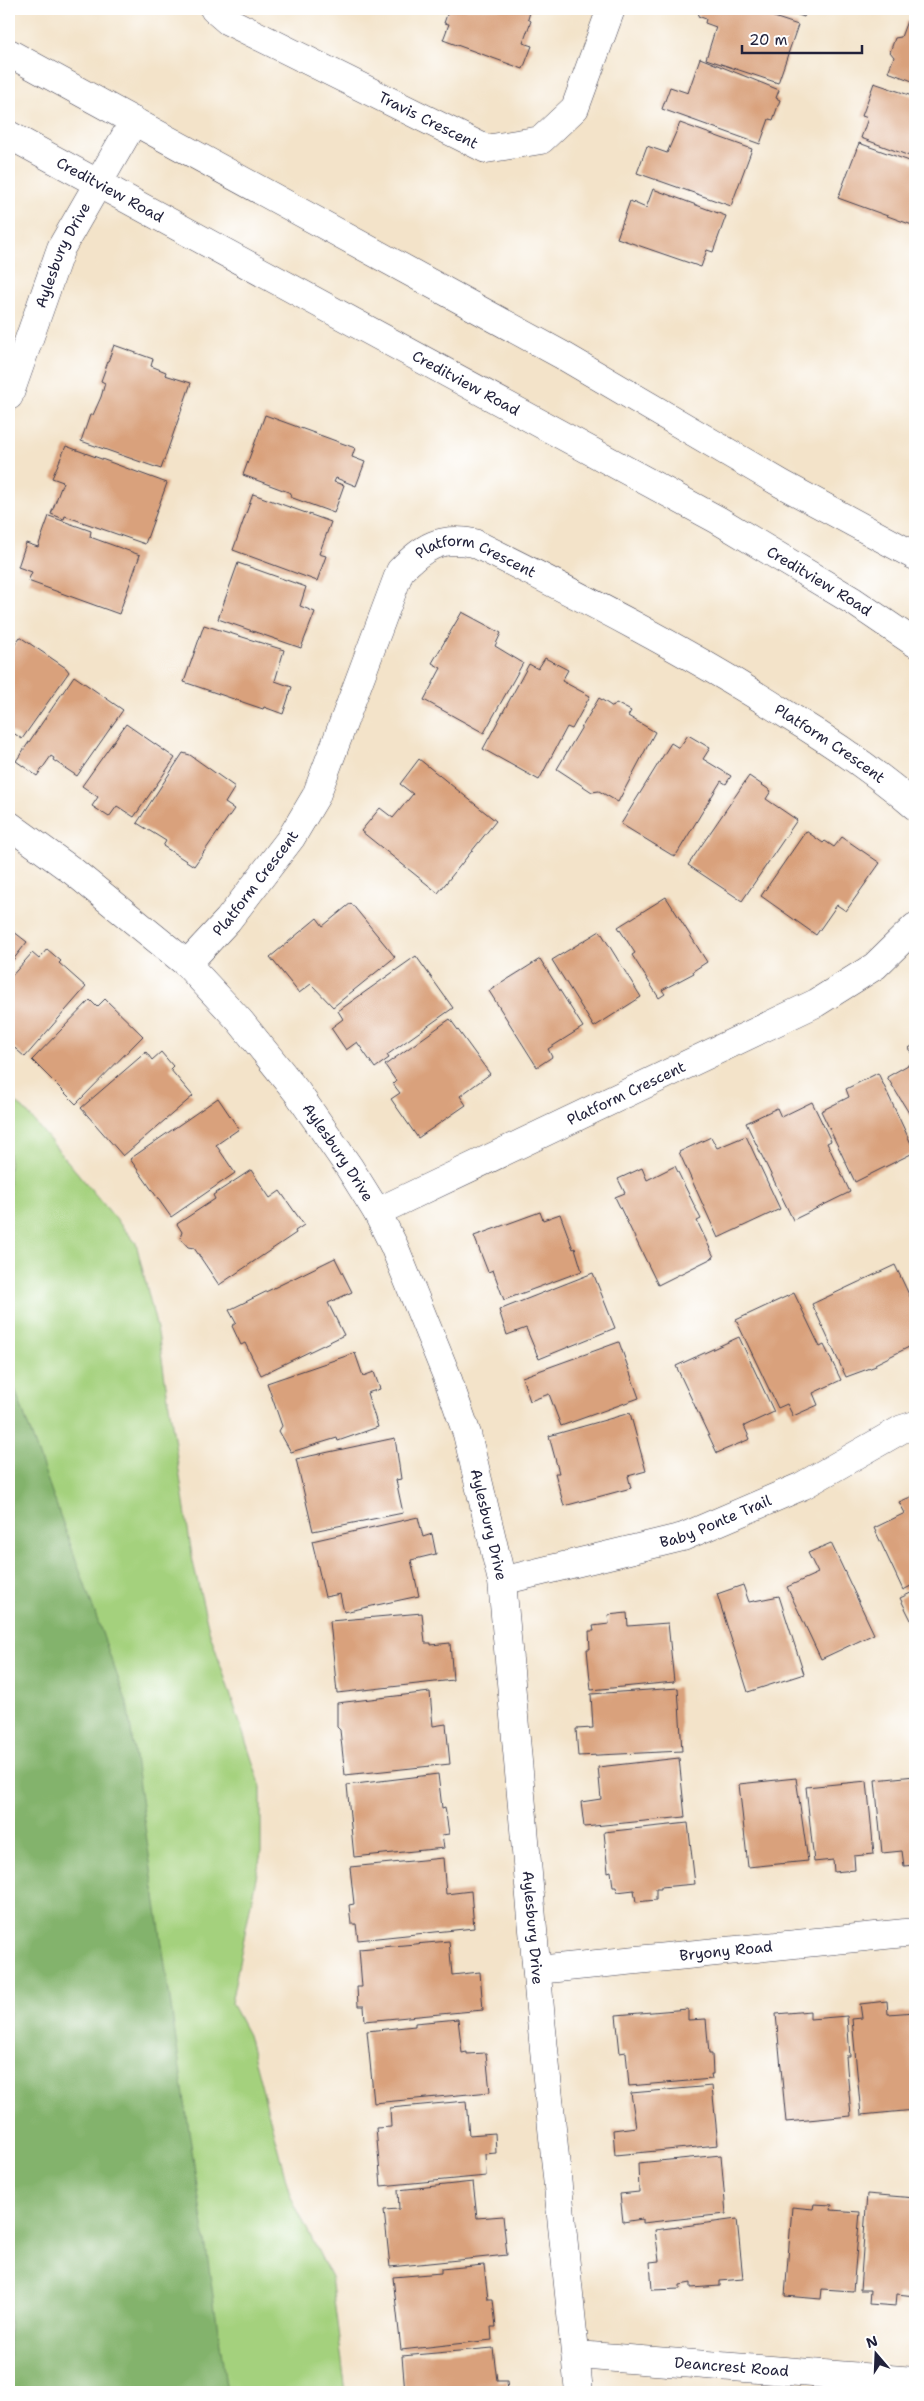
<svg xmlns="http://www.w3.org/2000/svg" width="924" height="2401" font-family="'Shantell Sans',sans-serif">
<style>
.green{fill:#a4d17d;stroke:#637a5c}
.forest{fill:#83b36c;stroke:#526a54}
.building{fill:#d9a17b}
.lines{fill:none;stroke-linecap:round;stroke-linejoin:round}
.minor-casing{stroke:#413f50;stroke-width:29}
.secondary-casing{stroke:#413f50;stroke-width:29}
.minor{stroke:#fff;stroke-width:28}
.secondary{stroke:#fff;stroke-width:28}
.labels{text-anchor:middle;stroke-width:4;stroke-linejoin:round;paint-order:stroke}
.street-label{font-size:15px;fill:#22223b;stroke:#fff}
</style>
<rect width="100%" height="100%" fill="#fff"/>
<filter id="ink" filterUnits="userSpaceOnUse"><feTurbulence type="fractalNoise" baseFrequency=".02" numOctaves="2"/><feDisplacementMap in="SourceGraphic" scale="10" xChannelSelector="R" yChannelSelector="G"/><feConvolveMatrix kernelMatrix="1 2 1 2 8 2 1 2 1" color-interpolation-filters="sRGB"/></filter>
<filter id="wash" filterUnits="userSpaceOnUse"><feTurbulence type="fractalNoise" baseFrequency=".0096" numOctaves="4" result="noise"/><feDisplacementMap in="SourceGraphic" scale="20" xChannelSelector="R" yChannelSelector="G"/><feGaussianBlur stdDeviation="1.12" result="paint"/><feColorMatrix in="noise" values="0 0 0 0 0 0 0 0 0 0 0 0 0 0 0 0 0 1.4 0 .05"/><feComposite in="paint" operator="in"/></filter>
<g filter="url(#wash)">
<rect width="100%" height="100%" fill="#f3e3c9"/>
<path class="green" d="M9,1098l14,10 113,135 22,90 35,229 16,68 52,157v66l-30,150 17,32 42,160 41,82 15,115h-337z"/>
<path class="forest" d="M9,1372l118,331 100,689h-218z"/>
<g id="blocks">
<path class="building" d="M449,9h82l-3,10 3,2 -8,22 9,3 -9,23 -80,-29 6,-16 -5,-1z
M701,9h49l48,16 -20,58 -72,-24 10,-32 -11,-4 1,-4 -8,-3z
M781,9h26l-3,8z
M907,9h8v5l-9,-4z
M907,21l8,3v58l-27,-10 6,-15 -4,-5 5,-14 6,-1z
M700,58l79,32 -3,8 4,2 -7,20 -4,-1 -9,25 -98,-35 8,-22 18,6z
M874,83l41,14v61l-54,-20 7,-20 -6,-2z
M680,123l72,26 -21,57 -94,-33 10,-27 20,7z
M859,143l56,20v63l-77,-28z
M653,189l73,27 -13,36 -6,-2 -6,17 -84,-29 13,-37 16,7z
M114,345l39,14 -2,7 15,6 -1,3 26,8 -30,86 -80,-28 9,-26h3l8,-18 4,-14 -4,-2z
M265,415l90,33 -3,9 13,5 -9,24 -20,-8 -2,4 10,3 -10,28 -44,-16 1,-4 -48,-18z
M66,446l101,37 -22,61 -80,-28 -1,3 -13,-5 12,-32 -11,-4z
M253,494l78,28 -12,32 7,2 -9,25 -84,-31z
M49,516l42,15 -1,6 50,18 -21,59 -91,-33 4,-9 -14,-5 8,-24 12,4z
M238,563l68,24 -6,19 15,6 -14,36 -83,-29z
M462,612l39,21 -6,13 28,17 -39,70 -60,-33 17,-32 -9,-5z
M204,625l80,25 -9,31 17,6 -9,27 -19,-7 -1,2 -79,-27z
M20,637l46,31 3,4 -47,67 -13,-9v-77z
M545,658l23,12 -6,11 28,15 -18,33 -5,-2 -28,53 -56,-31 46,-85 9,5z
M74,676l49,34 -46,66 -24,-16 1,-2 -3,-2 -14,20 -21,-15z
M599,698l14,9 3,-4 15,8 -3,5 27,16 -37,70 -19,-11 -7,1 -35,-23z
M126,724l49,34 -41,59 -17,-11 -8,11 -17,-11 6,-9 -16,-11z
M688,735l22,13 -7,11 28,17 -5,8 -5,-3 -46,76 -54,-33 50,-81 8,5z
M183,753l7,2 45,32 -10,16 9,6 -40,57 -31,-20 3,-5 -29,-18z
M419,759l77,62 -58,72 -77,-62 19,-23 13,10 20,-24 -13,-10z
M749,776l22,15 -5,8 31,21 -55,81 -54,-36z
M806,831l17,12 2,-2 9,6 8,-10 38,26 -34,48 -9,-6 -21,30 -55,-39z
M666,897l41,65 -14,9 1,2 -32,17 3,4 -6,4 -27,-43 3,-2 -17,-26z
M351,903l44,54 -62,50 -22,-23 -12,9 -29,-36 47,-39 6,8z
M9,928l18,14 -18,23z
M600,931l41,66 -47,30 -42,-67z
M47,949l14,12 -2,2 27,24 -61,70 -16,-14v-64l23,-26 7,6z
M416,956l37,52 -66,47 2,3 -14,10 -18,-26 -11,8 -15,-22 12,-9 -5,-8z
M540,959l43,68 -35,22 4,8 -15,10 -48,-76z
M105,999l38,37 -67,68 -44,-44 58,-60 7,7z
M450,1019l40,55 -30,22 6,9 -48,33 -27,-39 9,-6 -7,-9 3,-3 -11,-16z
M915,1044v15l-6,-11z
M146,1052l6,8 9,-8 12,14 -3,3 23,27 -70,60 -42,-48z
M915,1061v62l-28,-46z
M878,1073l37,79 -60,30 -34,-71 28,-14 -3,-8z
M218,1098l21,31 -23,16 19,28 -64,44 -41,-58z
M812,1102l19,39 -4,2 23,49 -57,28 -47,-97 31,-15 4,9z
M746,1136l34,73 -62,29 -39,-86 32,-15 6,11z
M675,1166l26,53 -4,2 17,36 -56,28 -43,-88 10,-4 -7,-14 24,-11 5,12z
M251,1170l19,28 10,-7 24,34 -9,6 1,2 -77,52 -25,-37 -6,-1 -8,-9 2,-6 -5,-8 38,-25 -2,-4z
M540,1212l3,8 17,-6 13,35 2,-1 7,23 -78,29 -11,-30 -5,2 -14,-36z
M335,1258l17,34 -24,11 16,32 -83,40 -16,-32 -4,2 -9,-19 4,-3 -7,-13z
M895,1265l20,42v37l-40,20 1,2 -30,11 -34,-73z
M593,1273l22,55 -76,31 -13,-31 -19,7 -8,-25z
M794,1293l26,54 4,-2 17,35 -28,13 5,12 -25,11 -6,-12 -9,4 -42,-88z
M739,1337l35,75 -30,14 6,13 -33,14 -41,-87z
M619,1342l20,56 -78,28 -12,-32 -19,7 -8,-24z
M355,1353l8,23 11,-4 6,17 -13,4 11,34 -40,14 -1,-3 -46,14 -12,-21 3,-5 -15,-43z
M630,1413l16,58 -18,5 3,12 -67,18 -9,-33h4l-10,-37z
M395,1438l6,41 -5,1 7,33 -90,18 -17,-72z
M915,1495v89l-12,6 -29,-62 31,-15 -6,-11z
M418,1517l5,20 9,-3 4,20 -25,6 8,36 -75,16 -4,-18 -15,3 -13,-56z
M831,1543l43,91 -53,25 -34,-72 31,-14 -10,-20z
M743,1585l6,17 30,-6 25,78 -56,18 -31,-98z
M915,1591v37l-15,-30z
M422,1613l3,30h6v2l19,-2 3,37 -116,13 -7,-72z
M627,1613l1,13 40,-3 6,59 -83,8 -4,-41h3l-1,-18h5l-1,-5 16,-2 -1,-9z
M678,1688l4,63 -104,5 -2,-27 17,-1 -2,-34z
M430,1692l3,34 13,-2 4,40 -105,11 -5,-45 -3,-3v-24z
M679,1758l6,59 -101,10 -3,-25 20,-3 -3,-32z
M438,1774l4,34 3,-1 4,27 -7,1 2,13 -90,9 -7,-72z
M915,1776v89l-11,1 -2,-15 -20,2 -7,-73z
M796,1778l12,83 -60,6 -9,-83z
M867,1781l7,73 -20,2 1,14 -21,2 -1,-12 -19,2 -8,-75z
M688,1823l7,61 -34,3v2h-5v11l-20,2 -2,-12 -17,2 -1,-5h-3l-2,-16 -3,1 -4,-40z
M443,1858l3,36 25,-3 3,37 -116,12 -2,-16h-5l-2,-19 5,-1 -4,-37z
M449,1941l3,34 28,-3 3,38 -118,11 -1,-15h-6l-1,-19h5l-3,-38z
M887,2001l1,13 27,-2v98l-54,5 -9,-96 10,-1 -2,-14z
M688,2009v11l18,-1 3,35h3l1,20h-2l1,5 -83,7 -3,-34 -6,1 -4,-38z
M810,2011v8l37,-3 3,40h-4l5,60 -65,6 -10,-108z
M458,2019l4,34 5,-1v2l19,-1 4,39 -116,11 -7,-72 48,-5v-3z
M712,2086l6,59 -103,10 -2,-25 23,-3 -5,-34z
M466,2101l3,34 26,-2 1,20 -11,1 1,22 -105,10 -5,-58 15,-1 -1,-19z
M721,2155l5,59 -84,9v-4l-19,3 -3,-28 19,-2 -1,-29z
M473,2182l4,36 26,-2 4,39 -117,12 -6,-57 15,-1 -1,-19z
M867,2194l48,4v98l-18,-2 -1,12 -27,-2 1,-14h-10z
M814,2204l18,1 -1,5 29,2 -7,79 -31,-2 -1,10 -36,-3 7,-89 21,2z
M737,2219l6,60 -23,2v5l-29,2v-5l-11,2v4l-28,1 -2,-28 9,-1 -4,-31z
M484,2265l4,34h5l3,28h-5l1,13 -91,10 -8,-73 48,-4v-4z
M493,2348l4,33h10l1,11h-103l-3,-36z"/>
</g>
</g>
<g filter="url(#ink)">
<use href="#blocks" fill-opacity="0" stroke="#413f50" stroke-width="1"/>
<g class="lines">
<g class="minor-casing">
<g id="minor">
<path id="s1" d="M214,9l14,12 258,128 55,-9 34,-32 36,-99"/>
<path id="s2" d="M9,396l52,-148 73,-127"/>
<path id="s3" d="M9,825l65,47 113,92 53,57 57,71 52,75 28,45 17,34 52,128 21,60 35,147 39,439 38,372"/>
<path id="s4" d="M187,964l41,-44 63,-82 25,-42 84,-225c23,-24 40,-35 74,-28 108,54 214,108 315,173 44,27 87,56 126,90"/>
<path id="s5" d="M377,1212l439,-209 59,-37 40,-39"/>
<path id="s6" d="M502,1581l181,-44 119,-51 100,-57 13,-4"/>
<path id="s7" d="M537,1970l378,-38"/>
<path id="s8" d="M577,2355l338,26"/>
</g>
</g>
<g class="secondary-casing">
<g id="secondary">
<path d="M9,53l553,302 220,129 133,72"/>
<path id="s9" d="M9,135l709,385 135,81 62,42"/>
</g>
</g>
<use href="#minor" class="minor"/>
<use href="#secondary" class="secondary"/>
</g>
</g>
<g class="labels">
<g class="street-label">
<text dy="5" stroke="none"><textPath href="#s1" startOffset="242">Travis Crescent</textPath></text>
<text dy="5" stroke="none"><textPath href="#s9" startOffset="115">Creditview Road</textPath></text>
<text dy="5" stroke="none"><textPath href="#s2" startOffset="151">Aylesbury Drive</textPath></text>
<text dy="5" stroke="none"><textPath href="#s9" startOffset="520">Creditview Road</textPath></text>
<text dy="5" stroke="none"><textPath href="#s4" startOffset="540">Platform Crescent</textPath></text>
<text dy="5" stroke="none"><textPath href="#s9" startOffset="925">Creditview Road</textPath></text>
<text dy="5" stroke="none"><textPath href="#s4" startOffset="945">Platform Crescent</textPath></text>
<text dy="5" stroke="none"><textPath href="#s4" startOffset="106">Platform Crescent</textPath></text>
<text dy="5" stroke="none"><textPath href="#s5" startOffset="276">Platform Crescent</textPath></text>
<text dy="5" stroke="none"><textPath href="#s3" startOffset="468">Aylesbury Drive</textPath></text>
<text dy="5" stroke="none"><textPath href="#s6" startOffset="222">Baby Ponte Trail</textPath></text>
<text dy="5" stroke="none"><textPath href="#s3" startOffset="872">Aylesbury Drive</textPath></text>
<text dy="5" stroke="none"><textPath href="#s3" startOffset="1278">Aylesbury Drive</textPath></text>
<text dy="5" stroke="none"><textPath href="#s7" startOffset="190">Bryony Road</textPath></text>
<text dy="5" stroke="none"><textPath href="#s8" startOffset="155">Deancrest Road</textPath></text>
</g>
</g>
<rect width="924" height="2401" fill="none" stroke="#fff" stroke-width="30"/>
<g transform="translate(876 2354) rotate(341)" stroke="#ffffff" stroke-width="4" paint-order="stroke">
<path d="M0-4L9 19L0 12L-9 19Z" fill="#22223b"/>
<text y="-8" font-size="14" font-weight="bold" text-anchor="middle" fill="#22223b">N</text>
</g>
<path d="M742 45v8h120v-8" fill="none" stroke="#22223b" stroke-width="2.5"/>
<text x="749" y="45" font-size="15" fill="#22223b" stroke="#ffffff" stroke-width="4" paint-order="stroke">20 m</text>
</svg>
